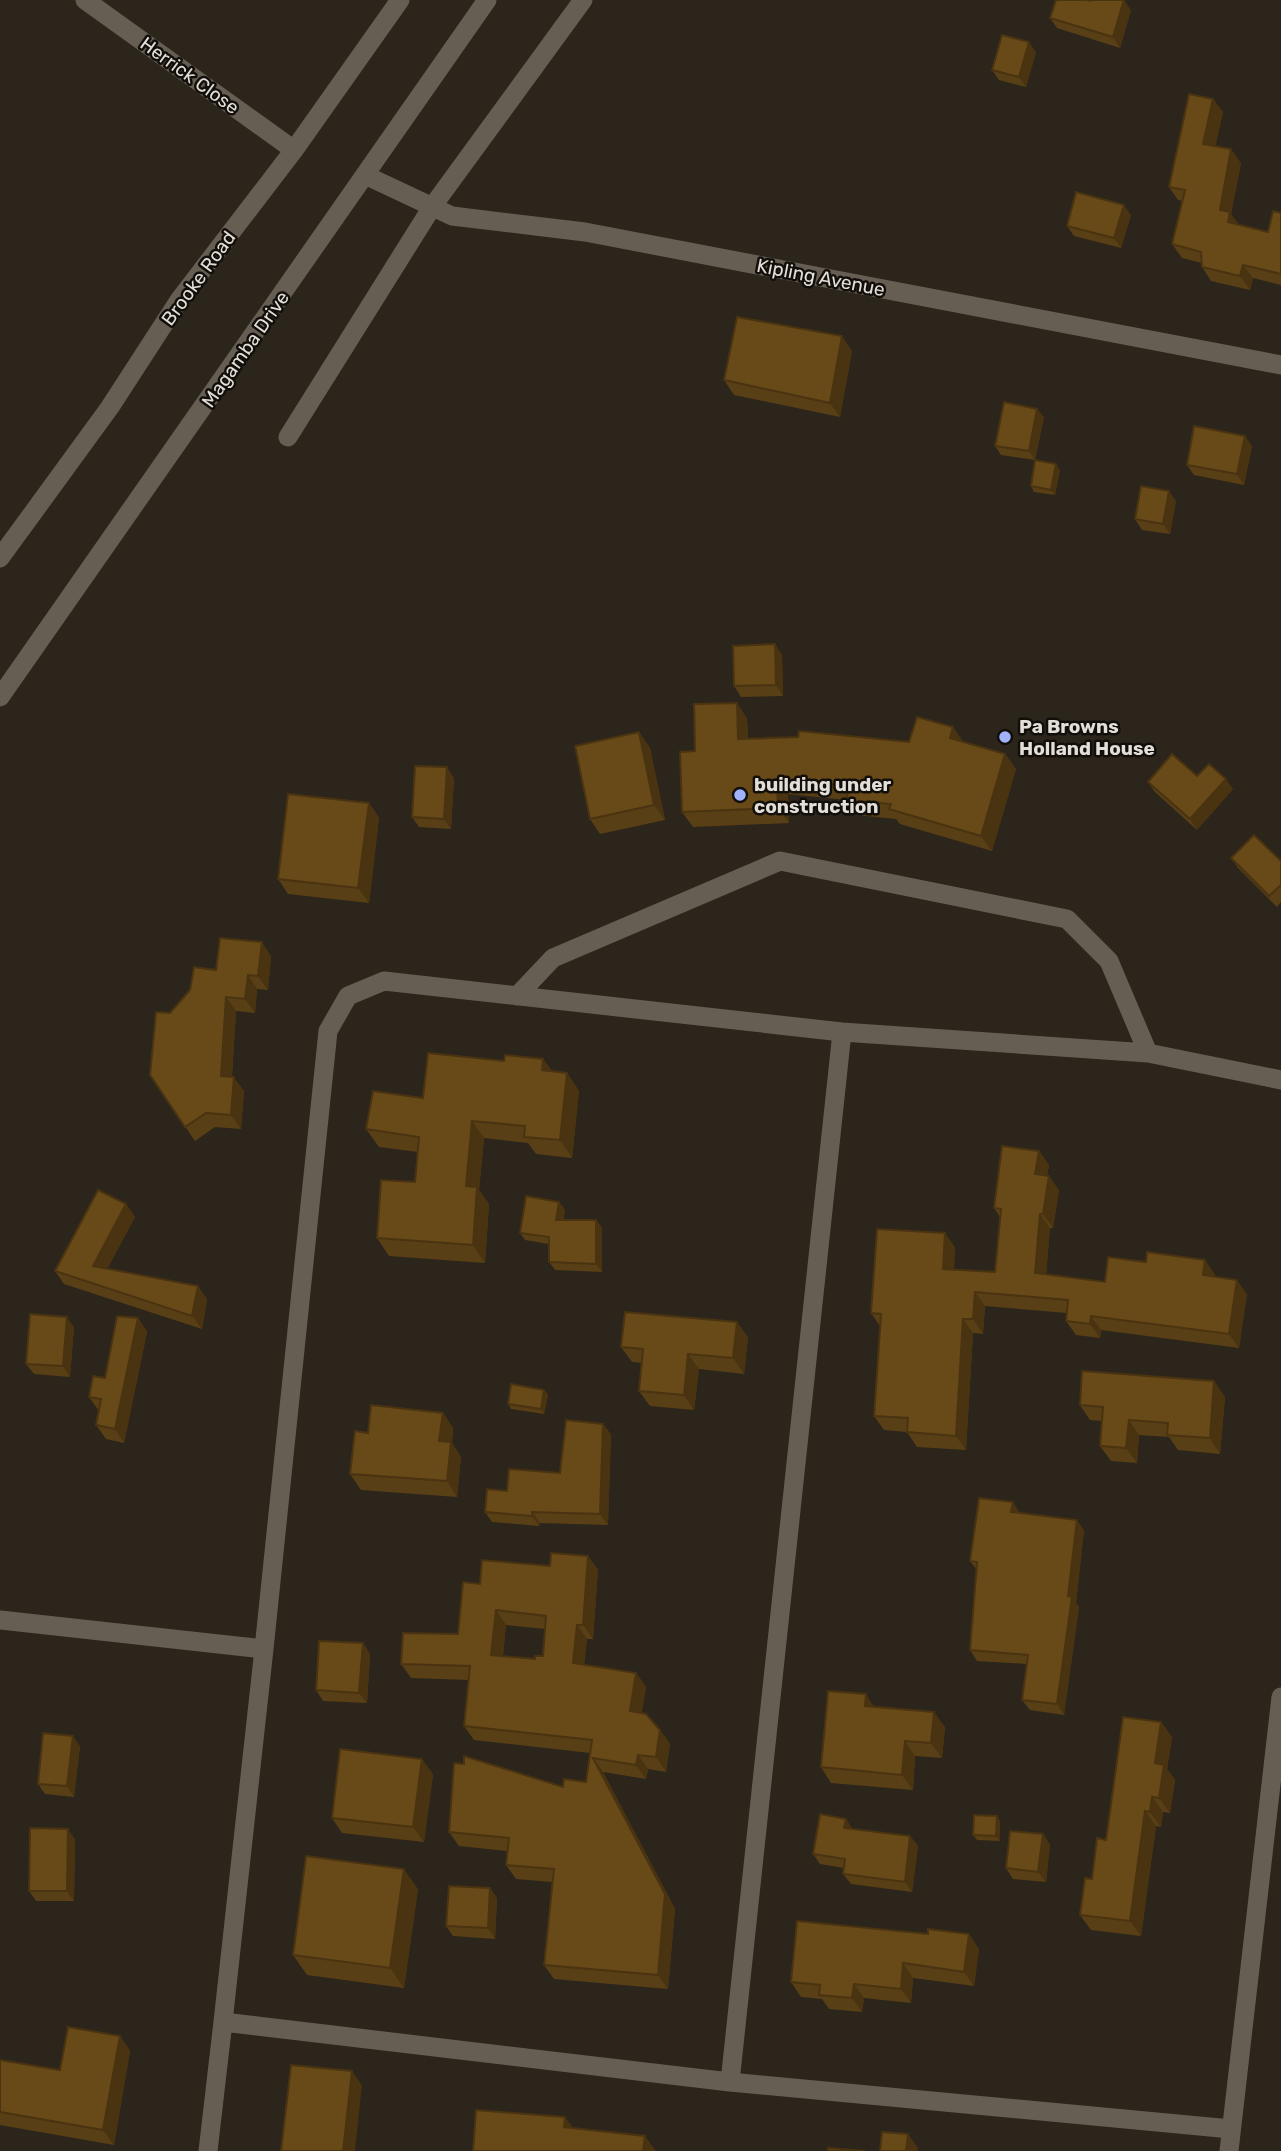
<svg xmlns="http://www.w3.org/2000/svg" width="1281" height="2151" font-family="Rubik,sans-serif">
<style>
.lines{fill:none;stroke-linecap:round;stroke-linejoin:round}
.minor{stroke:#675e53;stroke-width:19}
.tertiary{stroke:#675e53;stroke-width:19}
.wall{fill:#593f15;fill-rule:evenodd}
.shaded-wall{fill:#493311}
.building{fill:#684918;stroke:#493311;stroke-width:2;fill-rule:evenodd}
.poi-dot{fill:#a1b3fd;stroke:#120f0b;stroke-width:2.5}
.labels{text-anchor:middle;stroke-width:5;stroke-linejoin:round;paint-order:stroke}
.street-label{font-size:19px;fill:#e3ded8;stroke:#120f0b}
.poi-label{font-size:19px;font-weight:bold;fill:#e3ded8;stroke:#120f0b;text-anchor:start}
</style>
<rect width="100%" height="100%" fill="#2c251c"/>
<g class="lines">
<path class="minor" d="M85,0l209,150
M367,176l85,40 133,16 696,133
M288,437l144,-230 151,-207
M0,558l110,-151 70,-108 114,-149 106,-150
M517,996l36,-38 227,-97 287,58 42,42 39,92
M0,1620l264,29 64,-618 20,-35 36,-15 458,51 306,21 133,27
M264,1649l-41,373 507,60 501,47
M730,2082l112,-1050
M208,2151l15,-129
M1229,2151l52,-454"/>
<path class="tertiary" d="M0,697l487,-697"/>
</g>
<path class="wall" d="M1091,1l40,9 -11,38 -63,-20 -7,-10z
M1036,52l-10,35 -27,-7 -7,-10z
M1213,99l10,13 -8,34 26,17 -10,51 8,11 29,7 13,-19v72l-28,-7 -3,12 -39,-9 -9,-14v-4l-20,-5 -10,-14 11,-43 -5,-1 -9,-13z
M1131,215l-10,33 -47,-12 -7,-10z
M852,351l-12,66 -106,-22 -10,-15z
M1044,417l-9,43 -34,-5 -6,-9z
M1252,446l-8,39 -50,-10 -7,-10z
M1060,470l-5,25 -21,-3 -3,-6z
M1176,501l-6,33 -28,-4 -7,-11z
M775,644l7,11 1,41 -42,1 -7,-11z
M747,718l1,21 161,3 44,-15 10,15 42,12 11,15 -24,82 -92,-27 -4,-5 -39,-4 -10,-15 -59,-6 1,29 -96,4 -11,-15 13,-61z
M639,732l11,16 15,72 -65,14 -10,-15z
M1197,776l36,13 -36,41 -42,-38 -7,-10z
M454,778l-3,51 -32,-2 -7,-10z
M369,803l10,15 -10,85 -81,-9 -10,-15z
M1231,858l50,3v41l-4,5 -39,-39z
M271,956l-3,34 -11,-1 -2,24 -19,-2 -4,66 12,14 -3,38 -26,-2 -20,14 -45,-66 66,-105z
M543,1059l9,12 15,2 12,18 -7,67 -36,-4 -8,-11 -44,-5 -5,52 10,14 -4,59 -96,-7 -12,-18 38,-56 3,-30 -39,-5 -13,-18 57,-31 81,-37z
M1039,1151l10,14 -2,10 12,15 -6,38h-3l-4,47 59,7 110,-8v3l32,17 -8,54 -138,-18 -1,8 -24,-3 -10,-14 1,-8 -82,-7 -2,28 -10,-1 -7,117 -49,-3 -10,-15 -23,-2 -10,-14 6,-90 -9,-13 84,-66 -1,23 41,2 5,-55 -6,-9z
M559,1202l6,8 -2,10h33l6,8v44l-47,-2 -6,-8v-18l-24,-4 -5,-7z
M126,1204l9,13 -28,52 100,30 -5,30 -138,-45 -9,-13z
M138,1318l9,14 -23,111 -18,-4 -10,-14 3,-14 -10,-14 16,-19z
M74,1327l-4,50 -36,-3 -8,-10z
M748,1337l-4,37 -45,-5 -5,41 -44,-4 -11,-15 3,-28 -10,-1 -11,-15z
M1214,1381l11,16 -5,57 -42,-4 -9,-13 -30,-2 -2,28 -26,-2 -11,-15 2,-25 -12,-1 -10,-15z
M544,1390l4,5 -4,19 -33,-5 -3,-5z
M443,1413l10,15 -1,15 9,14 -4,40 -96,-7 -11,-16z
M611,1434l-3,91 -68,-2 -1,3 -47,-4 -7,-10 22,-21 53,-18z
M1020,1513l64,17 -8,73 3,4 -15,108 -34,-5 -8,-10 5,-36 -50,-3 -7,-11 7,-80 -7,-9z
M588,1556l10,14 -5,69h-6l-3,26 52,8 10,14 -5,26 19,17 10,14 -4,28 -18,-3 -2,10 -43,-7 72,137 -7,80 -114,-10 -10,-14 8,-83 -36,-3 -10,-14 1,-14 -48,-5 -10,-14 114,-45 23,-5 4,-29 -116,-13 -10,-14 5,-46 -58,-2 -10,-14 57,-30 22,-50zM506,1625l39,4 -2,27 -8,3 -32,-3z
M363,1643l7,11 -3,49 -44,-2 -7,-11z
M875,1707l70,20 -3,31 -27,-2 -2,34 -82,-7 -10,-16z
M1161,1722l11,15 -5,32 8,11 -5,33 -7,-1 -2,15 -5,-1 -15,110 -50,-6 -11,-15 12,-36 14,-39z
M80,1746l-6,51 -29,-3 -7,-10z
M433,1774l-9,68 -82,-9 -10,-15z
M1000,1821v20l-23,-1 -4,-5z
M853,1829l57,7 8,10 -6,46 -61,-8 -8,-10 1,-6 -24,-4 -7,-10z
M1043,1834l7,11 -4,37 -33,-3 -7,-11z
M75,1839l-1,62h-38l-7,-10z
M490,1888l7,10 -2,41 -42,-3 -7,-10z
M418,1889l-14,99 -97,-13 -14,-20z
M979,1949l-5,37 -61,-8 -2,25 -47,-5 -2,14 -33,-3 -7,-10 -21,-2 -10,-15z
M120,2036l10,15 -16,94 -114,-20v-65l60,10z"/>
<path class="shaded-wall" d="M1124,0l7,10 -11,38 -7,-11z
M1029,42l7,10 -10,35 -7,-10z
M1213,99l10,13 -10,46 -10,-14z
M1231,149l10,14 -10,51 8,12 -2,10 -17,-26z
M1124,205l7,10 -10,33 -7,-10z
M1243,265l10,13 -3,12 -10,-14z
M842,336l10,15 -12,66 -10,-14z
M1037,409l7,8 -9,43 -6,-9z
M1245,436l7,10 -8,39 -7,-11z
M1056,464l4,6 -5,25 -4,-5z
M1169,491l7,10 -6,33 -7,-10z
M775,644l7,11 1,41 -7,-11z
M737,703l10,15 1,36 -10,-15z
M953,727l11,16 -14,-5z
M639,732l11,16 15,72 -11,-15z
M1005,754l11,15 -24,82 -11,-15z
M447,767l7,11 -3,51 -7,-10z
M777,779l11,15 1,29 -11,-15z
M1226,779l7,10 -36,41 -7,-11z
M369,803l10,15 -10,85 -11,-15z
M262,942l9,14 -3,34 -10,-14z
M248,975l9,14 -2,24 -10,-14z
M226,997l10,14 -5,79 -10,-14z
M543,1059l12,17 -13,-6z
M567,1073l12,18 -7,67 -12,-18z
M234,1077l10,14 -3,38 -10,-14z
M472,1121l12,17 -5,52 10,14 -4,59 -12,-18 -7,-59z
M1039,1151l10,14 -4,23 -10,-14z
M1049,1176l10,14 -6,38 -10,-14z
M559,1202l6,8 -3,18 -6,-8z
M126,1204l9,13 -33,62 -9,-13z
M1040,1214l10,14 -5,59 -10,-14z
M596,1220l6,8v44l-6,-8z
M945,1233l10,14 -2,36 -10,-14z
M1205,1260l10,14 -2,15 -10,-14z
M1237,1280l10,14 -8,54 -10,-14z
M198,1286l9,13 -5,30 -10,-13z
M975,1292l10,14 -2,28 -10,-15z
M1091,1316l10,14 -1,8 -10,-14z
M67,1317l7,10 -4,50 -7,-11z
M138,1318l9,14 -23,111 -9,-14z
M963,1319l10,14 -7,117 -10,-14z
M737,1322l11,15 -4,37 -11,-16z
M688,1354l11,15 -5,41 -10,-15z
M1214,1381l11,16 -5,57 -10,-16z
M544,1390l4,5 -4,19 -3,-5z
M443,1413l10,15 -1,15 9,14 -4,40 -10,-16 -8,-40z
M1129,1420l10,15 -2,28 -11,-15z
M603,1424l8,10 -3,91 -8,-11z
M1013,1502l7,11 -2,10 -7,-11z
M532,1512l8,11 -1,3 -7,-10z
M1077,1520l7,10 -8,73 3,4 -15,108 -7,-11z
M588,1556l10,14 -5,69 -10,-14z
M496,1610l10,15 -5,44 -10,-14z
M577,1625l10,14 -4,38 -10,-14z
M363,1643l7,11 -3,49 -8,-10z
M636,1673l10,14 -6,39 -10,-15z
M866,1694l10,16 -11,-4z
M934,1712l11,15 -3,31 -11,-15z
M1161,1722l11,15 -5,32 8,11 -5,33 -11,-15 -4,-35z
M660,1730l10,14 -4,28 -10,-15z
M73,1736l7,10 -6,51 -7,-11z
M905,1741l10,15 -2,34 -11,-15z
M638,1755l10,14 -2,10 -10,-14z
M593,1758l10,14 72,137 -7,80 -10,-14z
M422,1759l11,15 -9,68 -11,-15z
M1152,1797l11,15 -2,15 -11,-15z
M1145,1811l11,15 -15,110 -11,-15z
M997,1816l3,5v20l-4,-5z
M846,1819l7,10 -9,-1z
M68,1829l7,10 -1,62 -7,-10z
M1043,1834l7,11 -4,37 -8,-10z
M910,1836l8,10 -6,46 -7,-10z
M404,1869l14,20 -14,99 -14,-20z
M490,1888l7,10 -2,41 -7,-11z
M969,1934l10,15 -5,37 -10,-14z
M903,1963l10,15 -2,25 -10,-14z
M854,1984l10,14 -2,14 -10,-14z
M120,2036l10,15 -16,94 -11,-15z
M352,2071l10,14 -7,66h-12z
M565,2117l10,14 -11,-4z
M908,2134l10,14 -1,3h-11z
M645,2136l11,15h-13z"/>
<path class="building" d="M1056,0h31l4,1 1,-1h32l-11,37 -63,-19z
M1002,35l27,7 -10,35 -27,-7z
M1189,94l24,5 -10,45 28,5 -11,61 10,2 -2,10 40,10 5,-21 8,2v61l-38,-9 -3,11 -38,-9 -1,-15 -29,-8 13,-54 -16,-3z
M1076,192l48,13 -10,33 -47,-12z
M737,317l105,19 -12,67 -106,-23z
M1004,402l33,7 -8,42 -34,-5z
M1194,426l51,10 -8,38 -50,-9z
M1035,460l21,4 -5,26 -20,-4z
M1141,486l28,5 -6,33 -28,-5z
M775,644l1,41 -42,1 -1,-40z
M737,703l1,36 60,-2 1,-6 110,11 8,-25 36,10 -3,11 55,16 -24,82 -92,-27 2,-5 -44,-4 1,-14 -71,-7 1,29 -96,4 -2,-60 15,-1 -1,-47z
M639,732l15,73 -64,14 -15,-73z
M1172,754l25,22 12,-12 17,15 -36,40 -42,-37z
M415,766l32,1 -3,52 -32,-2z
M288,794l81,9 -11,85 -80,-9z
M1254,835l27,26v24l-12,11 -38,-38z
M220,938l42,4 -4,34 -10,-1 -3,24 -19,-2 -5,79 13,1 -3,38 -25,-2 -21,14 -35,-52 6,-63 14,1 20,-23 4,-23 22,3z
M428,1053l76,8 1,-6 38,4 -1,11 25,3 -7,67 -36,-3 1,-11 -53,-5 -6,65 11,1 -4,58 -96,-7 4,-58 34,2 4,-45 -53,-8 7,-38 50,7z
M1002,1146l37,5 -4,23 14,2 -6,38h-3l-5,59 70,9 3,-25 38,5 1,-10 58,8 -2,15 34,5 -8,54 -138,-18 -1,8 -24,-3 2,-21 -93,-8 -2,27h-10l-7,117 -49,-4 1,-14 -34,-2 7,-102 -10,-1 6,-84 68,4 -2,36 52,3 6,-63 -7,-1z
M98,1190l28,14 -33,62 105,20 -6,30 -137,-45z
M526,1196l33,6 -3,18h40v44l-47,-2v-25l-29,-4z
M625,1312l112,10 -4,36 -45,-4 -4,41 -45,-4 4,-42 -22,-2z
M30,1314l37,3 -4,49 -37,-2z
M117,1316l21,2 -23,111 -19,-4 5,-26 -12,-2 4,-21 12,2z
M1082,1371l132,10 -4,57 -43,-3 1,-12 -39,-3 -3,28 -26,-2 3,-39 -23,-2z
M511,1384l33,6 -3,19 -33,-5z
M371,1405l72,8 -4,28 12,1 -4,39 -97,-7 5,-43 13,2z
M566,1420l37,4 -3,90 -68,-2v4l-47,-4 2,-23 20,2 2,-22 51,4z
M979,1498l34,4 -2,10 66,8 -9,76 4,1 -15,107 -35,-4 6,-45 -58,-5 7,-88 -7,-1z
M551,1553l37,3 -5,69h-6l-4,38 63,10 -6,38 16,3 14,16 -4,27 -18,-2 -2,10 -43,-7 72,136 -7,81 -114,-10 10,-96 -48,-4 3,-27 -60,-6 5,-69 10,1v-8l99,31 1,-8 22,3 6,-42 -128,-14 6,-60 -69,-2 2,-31 55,1 5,-52 17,2 2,-24 68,6zM496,1610l50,6 -3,40h-8v3l-44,-4z
M319,1641l44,2 -4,50 -43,-3z
M828,1691l38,3 -1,12 69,6 -3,31 -26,-2 -3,34 -81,-8z
M1123,1717l38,5 -6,41 9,2 -5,33 -7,-1 -2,15 -5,-1 -15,110 -50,-6 5,-37 7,1 5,-41 9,2z
M43,1733l30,3 -6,50 -29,-2z
M340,1749l82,10 -9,68 -81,-9z
M820,1814l26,5 -2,9 66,8 -5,46 -62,-8 2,-15 -32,-5z
M974,1815l23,1 -1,20 -23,-1z
M30,1828l38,1 -1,62h-38z
M1010,1831l33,3 -5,38 -32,-4z
M306,1856l98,13 -14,99 -97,-13z
M449,1886l41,2 -2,40 -42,-2z
M797,1921l131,13v-5l41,5 -5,38 -61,-9 -2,26 -47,-5 -2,14 -33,-3 1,-10 -29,-3z
M68,2027l52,9 -17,94 -103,-18v-52l60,10z
M291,2065l61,6 -9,80h-62z
M476,2110l89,7 -1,10 81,9 -2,15h-170z
M882,2132l26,2 -2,17h-26z
M828,2148l37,3h-37z"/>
<g class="poi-dot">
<circle cx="1005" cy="737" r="7"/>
<circle cx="740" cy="795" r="7"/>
</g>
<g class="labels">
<g class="street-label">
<text transform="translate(190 75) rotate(36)" y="7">Herrick Close</text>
<text transform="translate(821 277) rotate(11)" y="7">Kipling Avenue</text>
<text transform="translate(198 278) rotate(-54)" y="7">Brooke Road</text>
<text transform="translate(245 349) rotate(-55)" y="7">Magamba Drive</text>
</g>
<g class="poi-label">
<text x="1019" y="733">Pa Browns<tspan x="1019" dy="22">Holland House</tspan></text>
<text x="754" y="791">building under<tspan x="754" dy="22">construction</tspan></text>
</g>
</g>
</svg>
